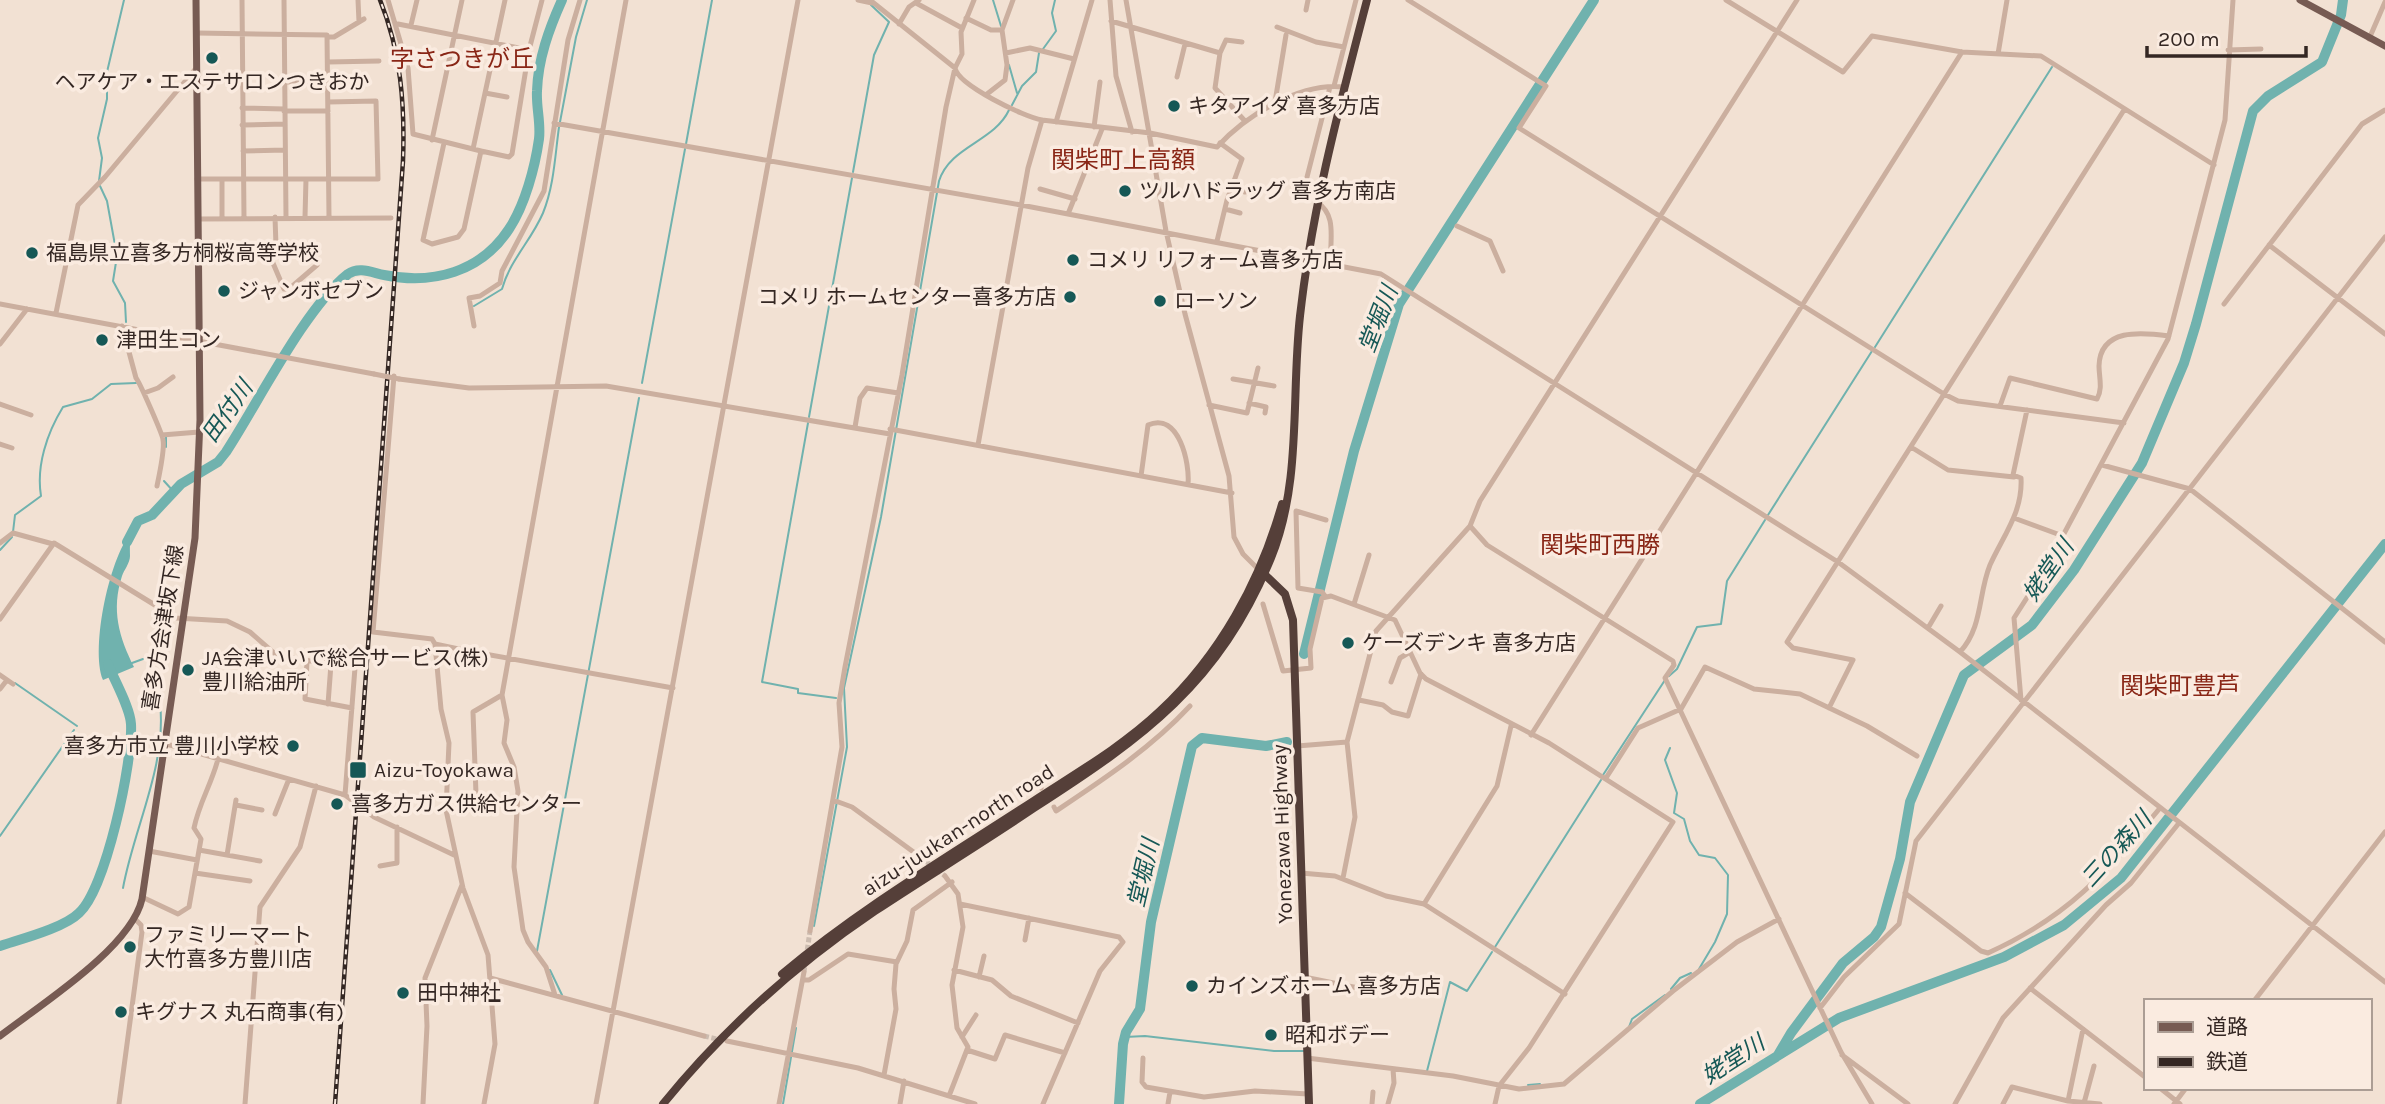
<svg xmlns="http://www.w3.org/2000/svg" width="2385" height="1104" font-family="Karla,'Noto Sans JP',sans-serif">
<style>
.water{fill:#70b2ae}
.lines{fill:none;stroke-linecap:round;stroke-linejoin:round}
.stream{stroke:#70b2ae;stroke-width:2}
.river{stroke:#70b2ae;stroke-width:10}
.minor-tunnel{stroke:#ccbcb0;stroke-width:5;stroke-dasharray:5 2.5;stroke-linecap:butt}
.minor{stroke:#cbaf9f;stroke-width:5}
.major{stroke:#775b53;stroke-width:7}
.highway{stroke:#553f39;stroke-width:8}
.rail-casing{stroke:#342723;stroke-width:4.5}
.rail{stroke:#faebe0;stroke-width:2;stroke-dasharray:5;stroke-linecap:butt}
.minor-bridge{stroke:#cbaf9f;stroke-width:5}
.poi-dot{fill:#165856;stroke:#faebe0;stroke-width:2.5}
.labels{text-anchor:middle;stroke-width:7;stroke-linejoin:round;paint-order:stroke}
.poi-label{font-size:21px;fill:#342723;stroke:#faebe0;text-anchor:start}
.street-label{font-size:21px;fill:#342723;stroke:#faebe0}
.water-label{font-size:23px;font-style:italic;fill:#165856;stroke:#faebe0}
.quarter-label{font-size:24px;fill:#892616;stroke:#faebe0}
</style>
<rect width="100%" height="100%" fill="#f2e1d3"/>
<path class="water" d="M134,529c-5,11 -4,16 -4,27 0,7 -6,14 -8,20 -11,34 -3,61 12,91l-31,13c-13,-32 7,-127 31,-151z"/>
<g class="lines">
<path class="stream" d="M993,0l8,26
M1043,49l13,-18 -4,-18 3,-13
M1009,65l8,28
M1012,105l10,-19 14,-14 3,-19
M560,122l16,-85 11,-37
M686,144l26,-144
M853,172l21,-117 15,-33 -18,-17
M99,181l3,-23 -4,-20 9,-39v-27l17,-72
M100,186l7,15 10,55 -4,25 12,22 1,19
M474,306l28,-17c8,-29 29,-48 41,-76 11,-27 12,-57 16,-86
M1875,347l177,-280
M642,383l43,-234
M809,417l43,-239
M808,423l-46,259 36,7v4l38,5
M166,447v-10
M164,481l10,11
M1768,515l104,-164
M13,532l2,-17 26,-19c-5,-30 6,-63 22,-89l29,-8 19,-15 25,-1
M0,550l12,-13
M132,663l11,-4
M1669,676l8,-7 20,-42 24,-3 6,-43 38,-61
M15,683l62,43
M1670,748l-5,12 12,33 -3,20 10,6 6,22 9,14 16,3 13,17 -1,39 -12,28 -16,27
M1603,775l62,-95
M0,836l74,-106
M123,888c11,-61 44,-122 37,-185
M814,926l33,-179 -3,-59 37,-171 58,-336c11,-35 55,-39 70,-71
M1495,947l106,-167
M537,951l102,-553
M550,970l12,25
M1671,989l9,-11 11,-5
M1629,1027l3,-8 33,-24
M1125,1037l20,-1 129,15h30
M1427,1071l23,-89 17,9 25,-39
M1528,1085l12,-1
M783,1104l13,-76"/>
<path class="river" d="M127,542l11,-21 14,-6 29,-31 37,-22 8,-10c32,-49 79,-144 122,-178 11,-8 25,-1 36,1 49,10 97,-3 125,-46 16,-24 26,-62 30,-90 2,-16 -3,-32 -2,-48 1,-32 12,-62 25,-91
M1304,654l50,-203 45,-147 195,-304
M0,946c21,-7 64,-18 79,-33 27,-24 54,-152 52,-189 -1,-17 -17,-44 -23,-60
M1778,1055l13,-22 52,-70 31,-26 7,-10 19,-68 10,-57 54,-127 68,-50 42,-55 68,-107 42,-100 12,-39 57,-213 15,-15 54,-34 19,-47 2,-15
M1119,1104l4,-60 3,-12 14,-23 11,-87 41,-176 10,-8 64,8 21,-4
M1700,1104l139,-86 165,-61 60,-32 57,-47 264,-334"/>
<path class="minor-tunnel" d="M919,856l26,20
M804,972l6,-41
M704,1036l17,4"/>
<path class="minor" d="M242,0l2,218
M284,0l2,217
M358,0l1,22
M388,0l20,68 5,66 68,17 -17,78 -6,8 -26,7 -9,-4 21,-97
M858,0l14,3
M870,0l85,68c3,17 69,49 87,52l108,13 67,14c28,-31 83,-65 127,-60
M1110,0l6,76 16,56
M1126,0l40,231 19,83 44,162 5,61 9,17 16,16
M1408,0l138,86 -27,42 425,266 14,7 166,22
M1726,0l117,72 29,-36 90,16 79,4 173,109
M916,3l46,25
M1306,10l2,-10
M966,18l25,12h11
M1111,21l109,32 -5,35 29,32
M398,24l131,26
M899,24l10,-17 10,-7
M411,25l6,-25
M1277,27l39,15 28,5
M197,33l130,2 2,182
M328,37h6l30,-18
M2369,39l16,-37
M2228,50l33,-1
M1006,53l24,-5 44,11
M1220,53l6,-13 16,2
M1998,54l9,-54
M328,62l51,-1
M1177,77l8,-33
M284,82h44
M1334,86l22,-86
M485,93l22,4
M987,94l18,-14 2,-15 -5,-35 11,-30
M1275,102l11,-67
M242,108l42,1
M284,111h44
M1056,122l36,-122
M554,123l467,82 360,69 457,288 122,90 425,330
M242,125l43,-1
M1094,127l6,-45
M432,140l30,-140
M473,149l32,-149
M243,151l42,-1
M481,151l28,6 3,-3 17,-104 13,-50
M197,179h181l-2,-78 -48,1
M222,180v38
M1231,188l14,4
M1040,189l35,10
M1319,193l-13,-12 24,-94
M1317,202c21,14 12,38 14,61
M1225,209l15,4
M1068,214l34,-85
M275,217l1,29 -6,10 14,33h5l28,-24
M305,217l1,-38
M198,219l193,-1
M1457,226l33,15 13,30
M1217,241l10,-41 15,-41 -22,-16
M2269,245l116,89
M0,304l374,70
M2224,304l138,-180 23,-14
M56,313l22,-108 27,-28 92,-110
M122,326l14,52c3,3 27,57 27,62 2,9 -4,36 -6,46
M474,326l-5,-28 11,-2 20,-13 2,-12 42,-80 24,-151 12,-40
M0,344l27,-35
M394,376l-21,256 59,7 3,5 33,7 205,37
M399,379l70,9 137,-2 284,48
M1233,379l41,7
M144,393l14,-5 15,-11
M1249,403l17,4 -1,6
M0,404l31,11
M1209,405l38,8 11,-45
M2000,406l10,-28 87,21c6,-10 2,-22 2,-33 1,-38 42,-34 70,-30
M855,427l5,-29 7,-10 31,5
M890,429l342,64
M162,435l37,-3
M0,444l12,4
M978,445l50,-277 14,-48
M1911,447l37,23 66,7
M2102,465l88,24 195,153
M1141,476l7,-51c31,-14 42,39 40,59
M2014,518l49,18
M1470,526l17,19 186,116 1,4 -9,13 176,374 31,52
M0,543l13,-10 40,11
M1325,596l-3,-4 -24,-4 -2,-77 30,9
M1263,604l20,67 28,-3 -1,-19 12,-51 9,-2 64,24 25,53 6,6 123,64 124,79 -144,226 -30,38 -4,18
M1354,604l15,-49
M0,619l54,-76 122,75 51,3 23,11 25,22 27,6 52,6
M1928,628l13,-22
M435,644l6,65 8,34 -3,67 17,78 25,67 7,89 -11,60
M1960,652c23,-25 18,-58 30,-87 13,-29 33,-53 31,-87l-8,-3 14,-65
M307,661l-2,38 47,9
M0,675l13,9
M1391,682l9,-24 10,-6
M0,689l7,-9
M1359,700l24,5 9,7 16,4 13,-42
M2021,700l-7,-82 30,-47 124,-232 57,-219 8,-120
M328,704l3,-40
M1829,708l24,-48 -60,-12 -6,-6 337,-532
M1531,735l431,-683
M163,743l182,52 29,22 80,38
M1297,746l50,-4
M1606,778l32,-50 43,-19 24,-42 49,22 46,5 67,32 50,30
M1038,783l3,5
M476,794l-3,-82 29,-17
M345,795l11,-140
M833,800l19,7 67,49
M236,805l26,5
M1054,807l2,4c48,-32 95,-63 134,-105
M275,814l14,-35
M199,850l61,11
M149,851l48,9
M227,855l9,-55
M380,866l17,-3v-36
M195,873l55,8
M1301,873l34,3 51,20 38,8 141,90
M945,876l13,18 5,33 -11,58 5,43 11,19 -19,49
M1343,878l12,-61 -8,-75 29,-111 94,-105 10,-25 317,-501
M1905,893l76,58 7,2c80,-36 118,-80 172,-145
M142,897l36,17 11,-7 12,-68 -7,-11c5,-25 18,-45 24,-69
M960,904l159,33 4,5 -23,29 -57,133
M1424,904l73,-118 14,-60
M810,931l32,-184 -3,-44 6,-36 57,-292 44,-268 9,-39 7,-14 -1,-22 13,-32
M1025,940l4,-22
M954,970l38,10 19,16 67,27
M979,977l5,-21
M1304,977l79,16
M490,978l214,58
M803,980h6l39,-26 49,8
M2030,988l115,89
M555,995l-9,-28 -18,-25 -5,-12 -9,-63 4,-76 -4,-24 -10,-24 3,-23 -5,-25 124,-695
M2254,1001l131,-169
M1820,1008l24,-31 55,-53 17,-83 469,-604
M962,1037l14,-22
M727,1041l131,27 117,36
M967,1050l28,9 10,-24 60,18
M1842,1055l66,49
M1143,1058l-1,24 4,5 58,10 51,-6 53,3
M1307,1058l146,18 66,13 45,-5 109,-93 64,-49 42,-23
M884,1075l12,-66 -2,-20 2,-25 11,-23 6,-31 39,-28
M2160,1088l20,16
M2068,1101l15,-72
M2084,1103l10,-37
M119,1104l23,-172 -1,-7 -6,-6
M245,1104l15,-197 40,-60 16,-61
M423,1104l4,-78 -2,-48 37,-93
M596,1104l202,-1104
M779,1104l25,-132
M900,1104l4,-23
M1168,1104l2,-12
M1372,1104l1,-12
M1388,1104l6,-21 -1,-14
M1955,1104l48,-86 103,-113 25,-22 48,-60
M2003,1104l9,-17 56,14 32,3
M2174,1104l12,-16"/>
<path class="major" d="M2300,0l85,46
M0,1036c40,-31 131,-88 142,-137l53,-361 5,-118 -4,-420"/>
<path class="highway" d="M1262,572l23,22 8,26 16,484
M782,974c79,-66 167,-118 253,-174 43,-28 88,-54 125,-89 60,-56 100,-129 122,-207
M663,1104c61,-75 132,-139 212,-193 53,-35 107,-68 159,-103 110,-71 185,-124 237,-250 31,-76 20,-162 29,-242 12,-108 40,-212 67,-316"/>
<g class="rail-casing">
<path id="rail" d="M335,1104l68,-943c2,-56 -2,-109 -23,-161"/>
</g>
<use href="#rail" class="rail"/>
<path class="minor-bridge" d="M374,374l25,5"/>
</g>
<g class="poi-dot">
<circle cx="212" cy="58" r="7"/>
<circle cx="1174" cy="106" r="7"/>
<circle cx="1125" cy="191" r="7"/>
<circle cx="32" cy="253" r="7"/>
<circle cx="1073" cy="260" r="7"/>
<circle cx="224" cy="291" r="7"/>
<circle cx="1070" cy="297" r="7"/>
<circle cx="1160" cy="301" r="7"/>
<circle cx="102" cy="340" r="7"/>
<circle cx="1348" cy="643" r="7"/>
<circle cx="188" cy="670" r="7"/>
<circle cx="293" cy="746" r="7"/>
<rect x="349" y="761" width="18" height="18" rx="3.5"/>
<circle cx="337" cy="804" r="7"/>
<circle cx="130" cy="947" r="7"/>
<circle cx="1192" cy="986" r="7"/>
<circle cx="403" cy="993" r="7"/>
<circle cx="121" cy="1012" r="7"/>
<circle cx="1271" cy="1035" r="7"/>
</g>
<g class="labels">
<g class="poi-label">
<text x="212" y="89" text-anchor="middle">ヘアケア・エステサロンつきおか</text>
<text x="1188" y="113">キタアイダ 喜多方店</text>
<text x="1139" y="198">ツルハドラッグ 喜多方南店</text>
<text x="46" y="260">福島県立喜多方桐桜高等学校</text>
<text x="1087" y="267">コメリ リフォーム喜多方店</text>
<text x="238" y="298">ジャンボセブン</text>
<text x="1056" y="304" text-anchor="end">コメリ ホームセンター喜多方店</text>
<text x="1174" y="308">ローソン</text>
<text x="116" y="347">津田生コン</text>
<text x="1362" y="650">ケーズデンキ 喜多方店</text>
<text x="202" y="665">JA会津いいで総合サービス(株)<tspan x="202" dy="24">豊川給油所</tspan></text>
<text x="279" y="753" text-anchor="end">喜多方市立 豊川小学校</text>
<text x="374" y="777">Aizu-Toyokawa</text>
<text x="351" y="811">喜多方ガス供給センター</text>
<text x="144" y="942">ファミリーマート<tspan x="144" dy="24">大竹喜多方豊川店</tspan></text>
<text x="1206" y="993">カインズホーム 喜多方店</text>
<text x="417" y="1000">田中神社</text>
<text x="135" y="1019">キグナス 丸石商事(有)</text>
<text x="1285" y="1042">昭和ボデー</text>
</g>
<g class="street-label">
<text transform="translate(163 628) rotate(-81)" y="7">喜多方会津坂下線</text>
<text transform="translate(958 830) rotate(-33)" y="7">aizu-juukan-north road</text>
<text transform="translate(1282 834) rotate(-92)" y="7">Yonezawa Highway</text>
</g>
<g class="water-label">
<text transform="translate(1378 319) rotate(-69)" y="8">堂堀川</text>
<text transform="translate(227 411) rotate(-55)" y="8">田付川</text>
<text transform="translate(2048 570) rotate(-55)" y="8">姥堂川</text>
<text transform="translate(2116 849) rotate(-48)" y="8">三の森川</text>
<text transform="translate(1143 873) rotate(-77)" y="8">堂堀川</text>
<text transform="translate(1733 1059) rotate(-33)" y="8">姥堂川</text>
</g>
<g class="quarter-label">
<text x="462" y="67">字さつきが丘</text>
<text x="1123" y="168">関柴町上高額</text>
<text x="1600" y="553">関柴町西勝</text>
<text x="2180" y="694">関柴町豊芦</text>
</g>
</g>
<rect x="2144" y="999" width="228" height="91" fill="#faebe0" stroke="#ab9d94" stroke-width="2"/>
<rect x="2158" y="1022" width="35" height="10" fill="#775b53" stroke="#ab9d94" stroke-width="2"/>
<text x="2206" y="1034" font-size="21" fill="#342723">道路</text>
<rect x="2158" y="1057" width="35" height="10" fill="#342723" stroke="#ab9d94" stroke-width="2"/>
<text x="2206" y="1069" font-size="21" fill="#342723">鉄道</text>
<path d="M2147 46v10h159v-10" fill="none" stroke="#342723" stroke-width="3.5"/>
<text x="2158" y="46" font-size="21" fill="#342723" stroke="#faebe0" stroke-width="5" paint-order="stroke">200 m</text>
</svg>
